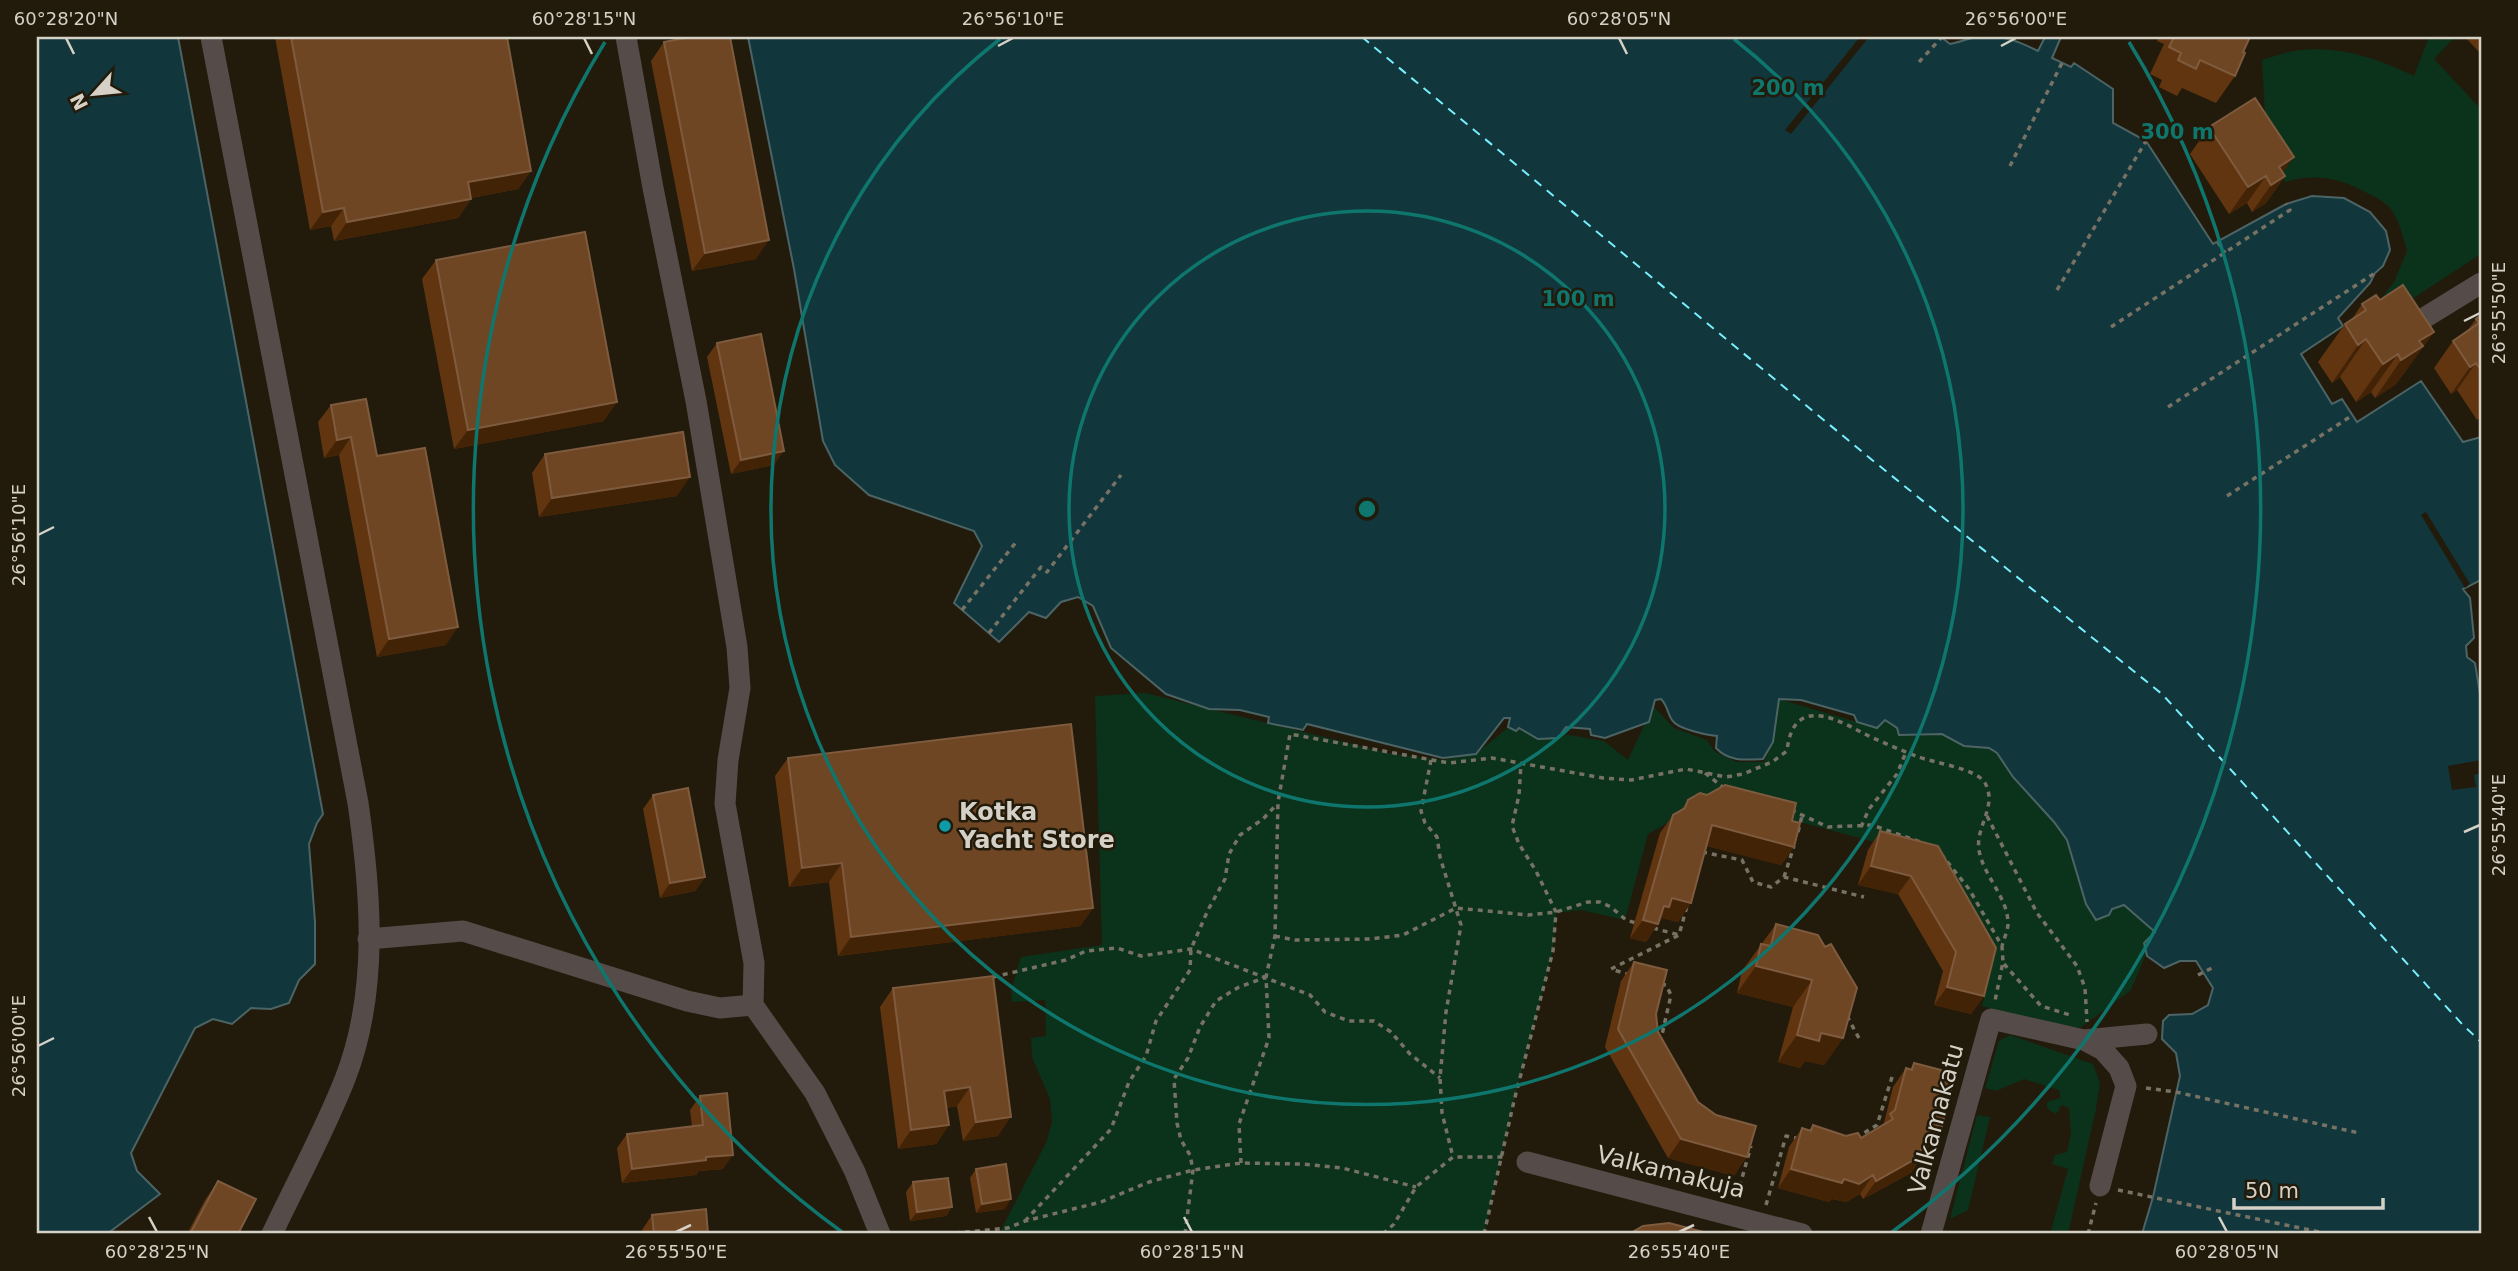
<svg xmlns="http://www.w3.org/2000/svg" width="2518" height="1271" font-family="'DejaVu Sans',sans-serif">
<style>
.green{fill:#0b321b}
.water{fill:#11363b;stroke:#4c6465;stroke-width:2}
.pier{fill:#221b0b}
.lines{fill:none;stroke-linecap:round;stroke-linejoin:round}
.ferry{stroke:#78effe;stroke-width:2;stroke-dasharray:9 7;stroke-linecap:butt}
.path{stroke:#787265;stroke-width:3.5;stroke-dasharray:5 5;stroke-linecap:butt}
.minor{stroke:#554c49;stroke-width:21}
.wall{fill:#623511}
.shaded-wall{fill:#432306}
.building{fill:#6e4624;stroke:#7e5b3e;stroke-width:2}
.ticks{fill:none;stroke:#d6d1c7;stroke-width:2.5}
.ring{fill:none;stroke:#0f766e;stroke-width:3.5}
.culture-dot{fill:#0f9aa8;stroke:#221b0b;stroke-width:2.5}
.labels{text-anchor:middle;stroke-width:5;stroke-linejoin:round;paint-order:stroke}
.poi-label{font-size:24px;font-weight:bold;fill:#d6d1c7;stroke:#221b0b;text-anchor:start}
.street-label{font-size:24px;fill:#d6d1c7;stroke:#221b0b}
.centre{fill:#0f766e;stroke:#221b0b;stroke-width:3.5}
.ring-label{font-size:21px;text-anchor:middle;font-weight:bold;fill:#0f766e;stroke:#221b0b;stroke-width:5;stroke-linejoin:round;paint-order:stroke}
.neatline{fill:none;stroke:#d6d1c7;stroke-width:2.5}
.ticks-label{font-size:18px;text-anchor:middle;fill:#d6d1c7}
</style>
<rect width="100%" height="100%" fill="#221b0b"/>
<path class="green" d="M2429,37h26l-21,22 47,50v145l-89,58 -11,-13 13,-17 13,-31c-4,-14 -8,-34 -19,-45 -5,-5 -13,-9 -19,-12 -28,-16 -53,-21 -84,-12l-18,-29 -5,-93c10,-3 21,-7 32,-9 42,-7 83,7 120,25z
M1145,693l248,61 50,6 33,-6 35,-29 93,16 24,19 25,-54 21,22 33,12 8,12 22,10h27l9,-20 6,-43 98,29 8,-8 12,8 2,7 43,-1 22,12 25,2 8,5 16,24 41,45 13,18 19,64 26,5 12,-4 31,27 -24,58 -51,38 -37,-6 -61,-16 9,-37 -65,-113 -215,-58 -63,36 -23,86 -44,-10 -25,3 -3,38 -39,150 -30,133h-485l47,-91 6,-21 -2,-23 -18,-42 -1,-19 15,-2 -1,-36 -33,2 -1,-11 10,-34 81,-12 -7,-249z
M2010,1035l83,29 7,19 -4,26 -28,125h-18l18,-65 -16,-5 3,-9 12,-3 4,-19 -2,-25 -7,-3 -6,9 -7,-4 -3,-5 3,-4 12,-3 -2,-8 -35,-11 -28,12 -11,-3 14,-47z
M1977,1115l13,2 -22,93 -18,9z"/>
<path class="water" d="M37,37h141l145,777 -6,9 -8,21 6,78v42l-16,16 -10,23 -18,6 -20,-1 -19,16 -19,-5 -18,9 -64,125 6,18 23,23 -53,40h-70z
M748,37h1193l9,7c10,-2 19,-6 28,-7 23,-3 40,4 60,14l7,-14h16l-9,21 19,9 3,-4 39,26v34l33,18 67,103 73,-40 26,-8 32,2 26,14 16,19 4,19 -7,16 -8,7 -5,10 -32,35 5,8 -42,28 31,50 10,-5 15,23 64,-41 42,61 18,-5v143l-18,9 7,9 4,40 -8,8 1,11 8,6 6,37v534h-339l11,-37 27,-121 -4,-23 -14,-14 1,-18 6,-6 23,-1 16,-9 5,-17 -17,-27h-16l-16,7 -17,-12 -3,-13 11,-11 -31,-27 -12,4 -3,6 -13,5 -10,-16 -19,-64 -13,-18 -41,-45 -16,-24 -8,-5 -25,-2 -22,-12 -43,1 -2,-7 -12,-8 -8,8 -20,-6 -3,-7 -53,-15 -22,-1 -6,43 -10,17c-17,1 -34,3 -47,-11l1,-12c-10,-1 -40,-7 -45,-16 -5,-7 -4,-14 -11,-21l-6,1 -6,22 -44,16 -14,-3 -1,-6 -24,-2 -8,11 -20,1 -19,-11 -3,3 -8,-4 2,-9h-6l-28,36 -33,4 -136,-34 -4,6 -35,-7 1,-6 -29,-7 -31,-1 -43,-15 -55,-46 -18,-42 -15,-9 -17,5 -15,16 -17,-6 -30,30 -45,-39 28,-57 -8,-15 -105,-36 -34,-30 -12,-24 -29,-172z"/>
<path class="pier" d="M1860,37h9l-78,97 -6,-4z
M2426,512l44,72 -5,4 -44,-73z
M2481,760v13l-7,2 2,12 -24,3 -4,-24z"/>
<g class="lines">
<path class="ferry" d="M1362,37l504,418 296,239 300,330 19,18"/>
<path class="path" d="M1919,62l22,-24
M2010,166l52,-103
M2218,242l7,11
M2057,290l89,-149
M2111,327l179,-117 -4,-6
M2168,407l207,-134
M2227,496l126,-81
M962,610l55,-69
M989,633l52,-66 6,5 74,-97
M1431,760l-10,51 4,12 12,14 3,20 21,68 -15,87 -6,66 2,35 11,44
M1705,773l19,15
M1791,810l37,17 44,-2 54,19
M1987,816l50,97 40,53 8,22 2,34
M1861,827l8,-18 28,-35 9,-22
M1798,832l4,-16
M1702,852l40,8 11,22 18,5 13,-10 80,20
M1941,854l28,35 33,57 1,16 -8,39
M1784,877l10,-31
M1653,928l26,7
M1275,936l20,4 75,-1 33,-4 53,-27 72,7 28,-3 32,-10h12l11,5 15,13 10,3
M2004,964l37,42 29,9
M1630,975l-19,-6 68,-34 8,-29
M2198,975l16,-8
M993,977l73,-17 20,-9 31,-3 24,8 50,-7 119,46 15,17 24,9h25l17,11 19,22 30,24
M1661,984l5,1 5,10 -10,44
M1847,1016l14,26
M2146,1088l30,4 183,41
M1856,1138l21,-13 16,-51
M1241,1163l-2,-39 30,-86 -3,-61 9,-41 3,-134 12,-68 159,29 43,-5 111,20 28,2 55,-11 40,8 17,-3 29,-12 15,-11c5,-49 39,-38 70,-21 19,10 39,18 59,26 17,7 60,12 69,27 13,23 -10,44 -6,67 4,26 30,48 29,75 -1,7 -4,14 -6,21
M2118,1190l211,44
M1737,1196l14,-50
M1766,1205l20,-69 14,3
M1025,1221l86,-92 18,-47 17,-26 10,-35 34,-51 1,-21 17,-39 17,-31 4,-25 11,-19 23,-16 14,-15
M945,1234l63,-6 17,-7 76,-19 48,-20 44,-12 48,-7 61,1 40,4 74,19
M1185,1234l8,-64 -3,-15 -9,-15 -4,-17 -3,-44 14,-21 12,-31 16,-26 23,-14 25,-9
M1383,1234l11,-10 22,-37 37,-30h51
M1484,1234l30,-133 39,-150 3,-39 -20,-41 -17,-27 -7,-18 7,-31 2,-31
M2088,1234l8,-31"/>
<path class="minor" d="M211,37l147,766c13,90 21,189 -13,276 -21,53 -49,104 -73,155
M626,37l27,151 43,213 41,246 3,41 -12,72 -3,44 29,159 -1,42
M2416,323l65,-40
M368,939l95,-8 224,70 33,7 33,-3 62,88 40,79 25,62
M2084,1040l63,-6
M1527,1162l275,72
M1931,1234l60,-215 93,21 19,10 16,18 7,18 -26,100"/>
</g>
<path class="wall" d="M275,37h232l24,134 -13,18 -47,9v1l-13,19 -124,23 -3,-15 -21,4z
M2159,37h91l-7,15 -8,24 -19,27 -34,-15 -5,8 -18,-9 3,-7 -12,-6 14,-30 -7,-3z
M2465,37h16v17z
M664,42l92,217 -64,12 -41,-210z
M2209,127l74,46 2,3 -19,27 -14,9 -5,-9 -18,11 -39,-60z
M436,260l168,161 -150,28 -32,-170z
M2380,300l54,32 -38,52 -21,14 -4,-6 -15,10 -16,-25 -8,6 -14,-21 27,-38 7,-5 10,-15z
M2481,315v102l-4,3 -20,-30 -6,4 -17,-26 19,-27 14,-10 9,-12z
M717,343l57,122 -43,9 -24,-117z
M331,405l46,51 69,189 -69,12 -38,-202 -15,3 -6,-36z
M545,454l132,42 -138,21 -7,-44z
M788,758l305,150 -13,18 -242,30 -9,-74 -40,5 -14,-111z
M653,795l52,82 -10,14 -35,7 -17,-89z
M1688,800l104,21 2,26 -13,18 -74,-19 -16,57 -13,19 -16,-4 -16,24 -16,-4 30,-105 13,-18 8,-5z
M1880,831l58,15 46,150 -13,18 -37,-9 9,-34 -45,-77 -40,-9 10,-35z
M1776,924l42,11 25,103 -19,27 -19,-4 -5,7 -22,-6 15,-55 -56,-14 5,-22z
M1634,962l22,52 2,18 76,144 -66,-18 -63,-111 16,-66z
M993,976l5,160 -35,5 -6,-35 -11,2 3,17 -13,19 -38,5 -18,-142 13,-19z
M1914,1063l26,14 -7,63 -22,33 -48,26 -3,-5 -14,8 -14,-3 -3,3 -51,-14 11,-41 13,-19 7,2 4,-5 33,11 15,2 21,-13 2,-2 9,-36 13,-19 4,1z
M700,1096l23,73 -24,2 -3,4 -74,8 -5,-35 10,-14 65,-8 -2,-16z
M976,1169l29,40 -29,4 -6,-35z
M218,1181l20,53h-51l18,-34z
M913,1182l39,25 -6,9 -36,5 -4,-29z
M652,1215l56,19h-65l-1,-4z"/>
<path class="shaded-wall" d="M2294,157l-17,24 8,-5 -19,27 -14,9 19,-27 8,-18z
M531,171l-13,18 -63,12 13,-19z
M2266,176l-19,27 -18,11 19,-27z
M471,199l-13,19 -124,23 13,-19z
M344,208l-13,18 -21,4 13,-18z
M769,240l-13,19 -64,12 13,-18z
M2434,332l-38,52 -21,14 26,-38 18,-19z
M2366,339l-26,38 -8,6 26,-38z
M2398,354l-27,38 -15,10 27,-38z
M2476,363l-19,27 -6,4 19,-27z
M617,402l-13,19 -150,28 14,-19z
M351,437l-12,18 -15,3 13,-18z
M784,451l-10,14 -43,9 10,-14z
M690,477l-13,19 -138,21 13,-19z
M458,627l-12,18 -69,12 12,-18z
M1712,825l82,22 -13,18 -82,-21z
M842,863l-13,19 -40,5 13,-19z
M1871,866l40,10 -13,18 -40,-9z
M705,877l-10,14 -35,7 10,-15z
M1672,898l19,5 -13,19 -16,-4 -16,24 -16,-4 13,-18 21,-14z
M1093,908l-13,18 -242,30 13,-19z
M1756,966l56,14 -19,27 -56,-14z
M1947,987l37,9 -13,18 -37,-9z
M1821,1033l22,5 -19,27 -19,-4 -5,7 -22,-6 19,-27z
M970,1087l-13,19 -26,4 13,-19z
M1011,1117l-13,19 -35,5 13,-19z
M1938,1124l4,2 -11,16 2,-2 -22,33 -48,26 13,-18z
M949,1125l-13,19 -38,5 13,-19z
M1681,1139l66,18 -13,19 -66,-18z
M733,1155l-10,14 -24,2 -3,4 -74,8 10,-14 74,-12z
M1791,1169l53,10 29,-4 -13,19 -14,8 -14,-3 -3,3 -51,-14z
M1011,1199l-6,10 -29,4 6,-9z
M952,1207l-6,9 -36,5 7,-9z"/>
<path class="building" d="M291,37h216l24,134 -63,11 3,17 -124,23 -3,-14 -21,4z
M691,37h39l39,203 -64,13 -41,-211z
M2174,37h76l-7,15 2,1 -10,23 -35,-16 -4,9 -18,-9 3,-7 -12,-6z
M2255,98l39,59 -15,10 6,9 -14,9 -5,-9 -18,11 -39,-60z
M585,232l32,170 -149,28 -32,-170z
M2403,285l31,47 -15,9 4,5 -22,14 -3,-6 -15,10 -17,-25 -8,6 -13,-21 21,-14 -4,-6 14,-9 4,5z
M2481,315v55l-5,-7 -6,4 -17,-26 26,-18 -3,-4z
M761,334l23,117 -43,9 -24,-117z
M366,399l11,57 48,-8 33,179 -69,12 -38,-202 -14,3 -6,-35z
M683,432l7,45 -138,21 -7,-44z
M1071,724l22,184 -242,29 -9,-74 -40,5 -14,-110z
M1725,785l71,18 -4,18 8,2 -6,24 -82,-22 -21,78 -19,-5 -3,9 -5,-1 -6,18 -15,-4 30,-105 12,-7 3,-8 12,-7 7,2z
M688,788l17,89 -35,6 -17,-88z
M1880,831l58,15 58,102 -12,48 -37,-9 9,-35 -45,-76 -40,-10z
M1776,924l42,11 7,12 6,-3 26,44 -14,50 -22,-5 -2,8 -22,-6 15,-55 -56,-14 5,-22 10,2z
M1634,962l33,8 -11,44 2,18 40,70 18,13 40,11 -9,31 -66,-18 -63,-110z
M993,976l18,141 -35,5 -6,-35 -26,4 5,34 -38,5 -18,-142z
M1914,1063l27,7 -1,7 13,4 -11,45 -4,-2 -5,16 -12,8 3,6 -48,27 -3,-6 -14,9 -15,-5 -2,4 -51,-14 11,-41 9,3 2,-6 33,11 12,-3 3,5 32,-19 -3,-5 5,-4 11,-42 6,2z
M727,1093l6,62 -27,2v3l-74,9 -5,-35 76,-9 -3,-29z
M1006,1164l5,35 -29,5 -6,-35z
M948,1178l4,29 -35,5 -4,-30z
M218,1181l38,18 -18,35h-48z
M706,1209l2,25h-54l-2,-19z
M1669,1223l42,11h-82l14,-8z"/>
<path class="ticks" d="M66,38l8,16M584,38l8,16M1619,38l8,16M998,46l15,-8M2001,46l15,-8M2464,321l16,-8M38,535l16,-8M2464,832l16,-7M38,1046l16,-8M149,1217l8,15M1184,1217l8,15M2219,1217l8,15M676,1232l15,-7M1679,1232l15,-7"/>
<g class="ring">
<circle cx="1367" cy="509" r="298"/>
<path d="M1734 39A596 596 0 1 1 1000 39"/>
<path d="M842 1232A894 894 0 0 1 605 42M2129 42A894 894 0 0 1 1892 1232"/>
</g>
<circle class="culture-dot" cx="945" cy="826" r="7"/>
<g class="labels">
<g class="poi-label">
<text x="959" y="820">Kotka<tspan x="959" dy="28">Yacht Store</tspan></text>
</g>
<g class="street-label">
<text transform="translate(1936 1119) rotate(-75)" y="8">Valkamakatu</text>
<text transform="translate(1671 1172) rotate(14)" y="8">Valkamakuja</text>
</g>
</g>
<circle cx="1367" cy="509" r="10" class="centre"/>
<g class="ring-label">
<text x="1788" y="95">200 m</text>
<text x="2177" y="139">300 m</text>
<text x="1578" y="306">100 m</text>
</g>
<rect width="2518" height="1271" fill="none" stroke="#221b0b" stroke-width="77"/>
<g transform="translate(94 94) rotate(243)" stroke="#221b0b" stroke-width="5" paint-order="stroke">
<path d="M0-5L12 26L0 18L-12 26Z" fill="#d6d1c7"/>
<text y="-10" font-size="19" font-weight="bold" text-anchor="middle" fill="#d6d1c7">N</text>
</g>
<path d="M2234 1198v10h149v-10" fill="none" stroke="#d6d1c7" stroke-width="3.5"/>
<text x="2245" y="1198" font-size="21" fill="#d6d1c7" stroke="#221b0b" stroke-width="5" paint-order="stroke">50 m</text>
<rect x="38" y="38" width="2442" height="1194" class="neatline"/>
<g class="ticks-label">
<text x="66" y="25">60°28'20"N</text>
<text x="584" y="25">60°28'15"N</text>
<text x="1013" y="25">26°56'10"E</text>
<text x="1619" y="25">60°28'05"N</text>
<text x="2016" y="25">26°56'00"E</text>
<text transform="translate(2499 313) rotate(-90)" y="6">26°55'50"E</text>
<text transform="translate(19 535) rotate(-90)" y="6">26°56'10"E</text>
<text transform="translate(2499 825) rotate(-90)" y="6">26°55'40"E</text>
<text transform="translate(19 1046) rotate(-90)" y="6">26°56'00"E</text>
<text x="157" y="1258">60°28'25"N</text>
<text x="676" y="1258">26°55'50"E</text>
<text x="1192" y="1258">60°28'15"N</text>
<text x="1679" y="1258">26°55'40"E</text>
<text x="2227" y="1258">60°28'05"N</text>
</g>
</svg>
